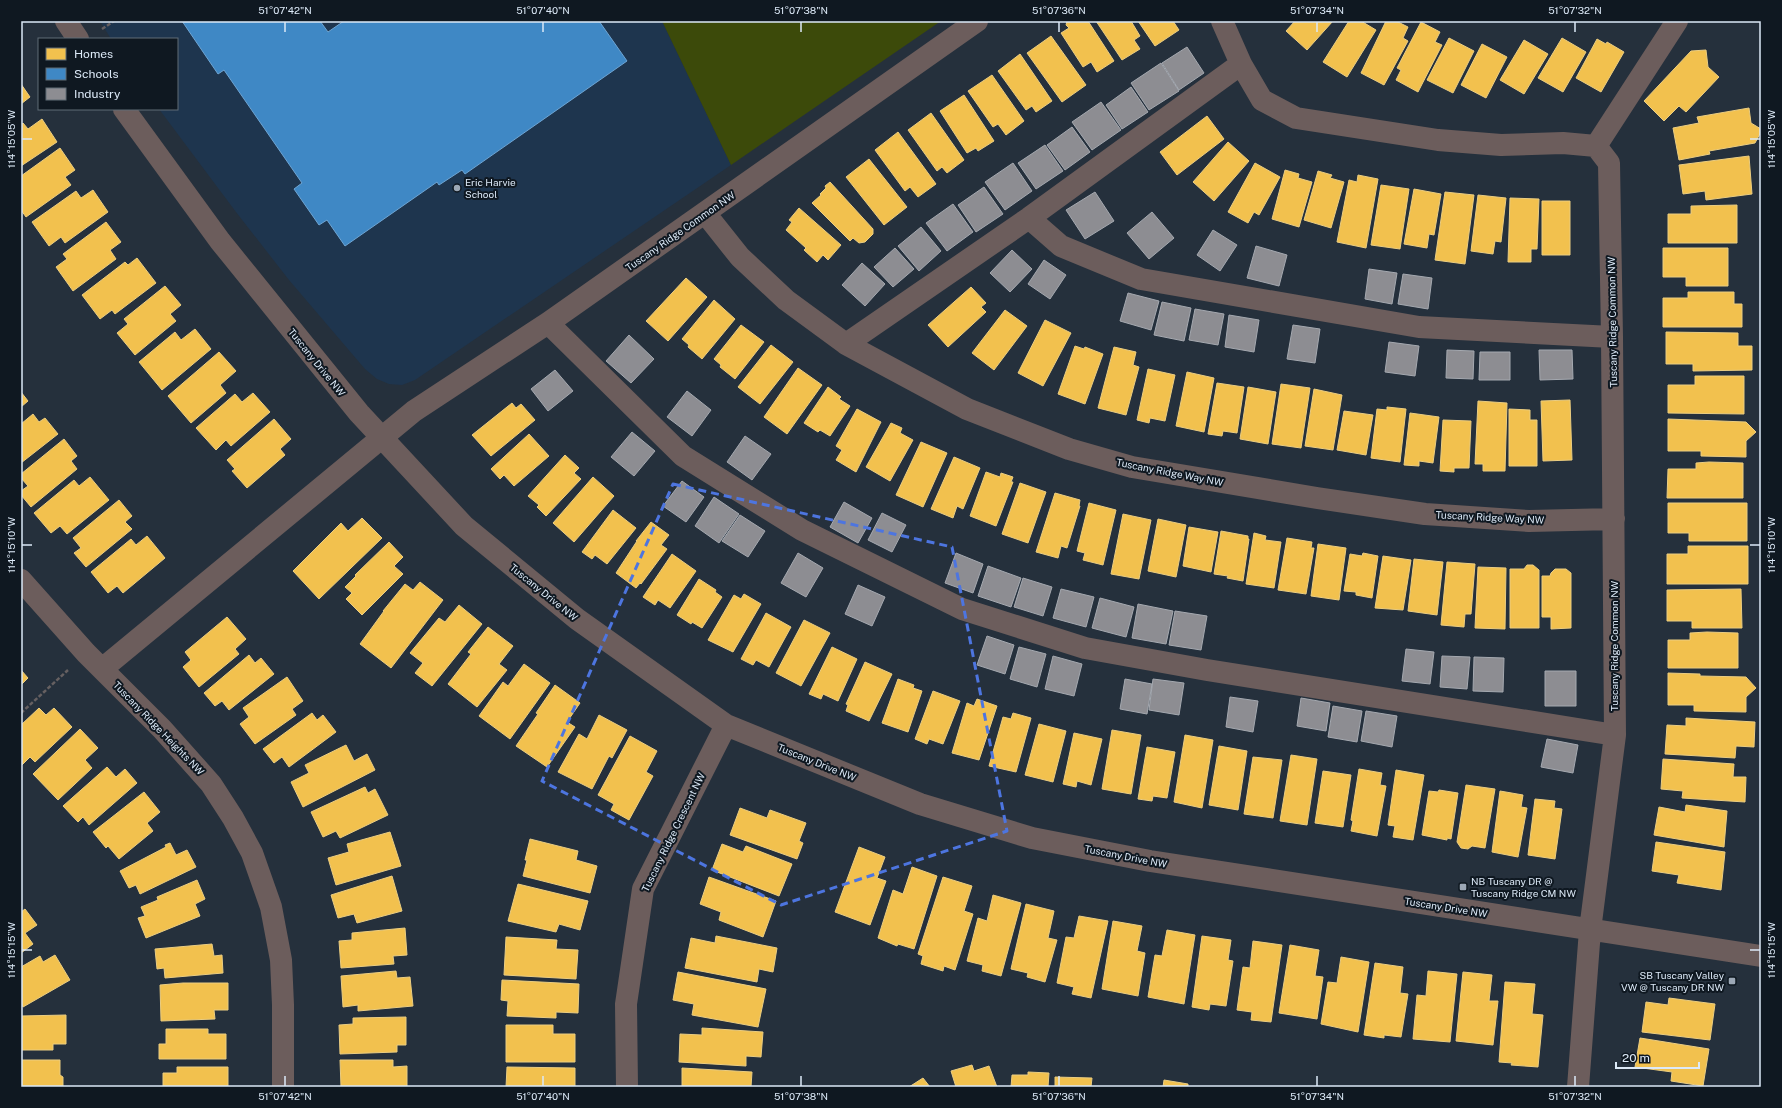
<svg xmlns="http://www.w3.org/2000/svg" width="1782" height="1108" font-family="'Public Sans',sans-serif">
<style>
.built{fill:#1e354e}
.green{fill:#3c4a0a}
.homes{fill:#f2c14e;stroke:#ebcd81}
.schools{fill:#3f88c5;stroke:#6ea5d4}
.industry{fill:#8d8d92;stroke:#a5a9b0}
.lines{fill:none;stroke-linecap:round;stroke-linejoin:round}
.path{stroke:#666061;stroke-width:2.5;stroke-dasharray:4 2;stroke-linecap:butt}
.minor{stroke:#6c5d5c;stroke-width:22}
.marked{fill:none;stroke:#4d75e0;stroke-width:3;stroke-dasharray:8 5;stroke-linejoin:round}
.ticks{fill:none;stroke:#dce9f7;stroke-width:1.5}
.poi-dot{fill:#9ca8b6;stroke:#0f1821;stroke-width:1.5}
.labels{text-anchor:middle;stroke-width:4;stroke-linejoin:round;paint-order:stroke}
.poi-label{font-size:10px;fill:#dce9f7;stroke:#0f1821;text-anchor:start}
.street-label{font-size:10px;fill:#dce9f7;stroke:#0f1821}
.neatline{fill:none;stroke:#dce9f7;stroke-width:1.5}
.ticks-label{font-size:10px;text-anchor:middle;fill:#dce9f7}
</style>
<rect width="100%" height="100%" fill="#25303c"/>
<path class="built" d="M100,21h562l69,144 -316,215 -13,5 -13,-1 -12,-5 -12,-10 -76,-89 -53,-68 -77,-103h18v-70h-66z"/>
<path class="green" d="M662,21h279l-210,144z"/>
<path class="homes" d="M1067,21h21l26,40 -17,11 -6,-10 -8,5 -22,-34 8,-5 -3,-3z
M1096,21h35l9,15 -6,4 6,9 -18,11z
M1138,21h35l6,9 -24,16z
M1295,21h38l-26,29 -21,-19z
M1349,21h12l15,9 -29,47 -24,-15z
M1386,21h10l12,6 -5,11 5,3 -24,44 -23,-12z
M1421,22l19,10 -5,10 7,3 -24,47 -22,-12 5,-10 -4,-2z
M1051,36l35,49 -24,17 -35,-49z
M1449,38l25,13 -21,42 -26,-13z
M1562,38l24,14 -23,40 -25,-14z
M1597,39l9,5 1,-2 17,10 -23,40 -25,-14z
M1524,40l24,14 -24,40 -24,-14z
M1482,44l25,13 -21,41 -25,-13z
M1706,50l2,17 11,10 -33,35 -7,-6 -15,15 -20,-20 47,-50z
M1020,54l32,47 -16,11 -4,-6 -6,4 -28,-39z
M992,75l32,46 -18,14 -8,-11 -5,3 -25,-36z
M21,84l9,13 -9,7z
M964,95l30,46 -16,10 -2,-3 -9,5 -27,-42z
M1749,108l2,15 10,6v3l-6,11 -46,8 1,3 -31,6 -6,-32 26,-5 -2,-6z
M931,113l33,47 -17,13 -5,-6 -5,4 -29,-41z
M1207,116l17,23 -47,36 -17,-23z
M42,119l15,23 -36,24v-41l2,-2 5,6z
M898,132l38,52 -18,13 -8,-10 -5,4 -30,-41z
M1228,142l21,19 -35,40 -21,-19z
M60,148l15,22 -10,7 6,8 -45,32 -5,-7v-34z
M1749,156l3,38 -46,6 -1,-9 -22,3 -4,-29z
M869,159l38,48 -23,18 -38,-48z
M1255,163l25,14 -21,38 -5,-3 -6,11 -20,-11z
M1285,170l14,4 -1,4 14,4 -13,45 -27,-8z
M1318,171l14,4 -2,3 14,4 -13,46 -27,-8z
M1358,175l20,4 -12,69 -29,-6 12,-62 8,2z
M830,182l43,47v5l-8,8 -6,1 -6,-5 -3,3 -38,-38 9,-8 -1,-1 6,-6 -1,-2z
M1381,185l28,4 -9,60 -29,-4z
M1414,189l27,5 -7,41 -5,-1 -2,14 -23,-4z
M93,190l15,22 -43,31 -4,-6 -12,9 -17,-24 44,-31 5,7z
M1445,192l29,3 -9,69 -30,-4z
M1478,195l28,3 -5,44 -6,-1 -2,13 -22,-3z
M1510,198l29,1 -2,50h-6v13h-23z
M1542,201h28v54h-28z
M1737,205v38h-69v-29h23v-8z
M799,208l42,37 -13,15 -5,-5 -6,7 -13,-12 2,-2 -20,-18 6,-8 -3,-2z
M106,222l15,20 -11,8 6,9 -43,32 -17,-24 11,-8 -4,-5z
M1663,248h65v38h-42v-9h-23z
M137,258l19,25 -41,31 -3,-4 -12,9 -18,-24 43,-33 3,3z
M686,278l21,19 -39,44 -22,-20z
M165,286l16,19 -11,9 6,7 -41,34 -18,-22 11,-9 -4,-5z
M971,287l15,16 -5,4 5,5 -38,35 -20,-22z
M1688,292h46v12h8v23h-79v-29h25z
M714,300l21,19 -33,40 -14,-12 1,-2 -7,-6z
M1005,310l22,16 -33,44 -22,-17z
M1045,320l26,13 -28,53 -25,-13z
M741,325l23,17 -29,37 -15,-12 1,-2 -7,-6z
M195,329l16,20 -49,41 -23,-28 36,-30 6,8z
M1666,332l72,1v13h14v24l-59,1v-7h-27z
M771,345l22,17 -33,42 -22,-17z
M1075,346l9,3 1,-2 18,7 -18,50 -27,-10z
M1114,347l22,5 -3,13 6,2 -13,48 -28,-7z
M219,352l17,19 -16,14 6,8 -35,30 -23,-27z
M798,368l24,17 -35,49 -23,-17z
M1148,369l27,6 -10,46 -15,-3 -1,5 -12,-3z
M1187,372l27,6 -10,54 -28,-6z
M1695,376h49v38l-76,-1v-28h27z
M1217,383l27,4 -7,46 -14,-2 -1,5 -14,-2z
M1281,384l29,4 -9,60 -29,-4z
M828,387l13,10 -2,2 11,7 -20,30 -10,-6 -2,2 -14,-9z
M1248,387l28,5 -8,52 -28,-5z
M1314,389l28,6 -9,55 -28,-4z
M21,392l7,9 -7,6z
M253,393l17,19 -39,34 -5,-6 -10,10 -20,-22 39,-34 7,8z
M1570,400l2,60 -29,1 -2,-60z
M1478,401l29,2 -2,68h-22v-7h-8z
M512,403l4,5 5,-4 14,16 -44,36 -19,-21z
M1387,407l19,2 -6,53 -29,-4 6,-49 10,1z
M857,409l24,13 -25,50 -20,-12 6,-10 -6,-4z
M1509,409l21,1v10h7v46h-28z
M1344,411l29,4 -7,40 -29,-5z
M1410,413l29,4 -6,46 -14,-2v5l-15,-1z
M33,414l6,8 6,-4 13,16 -37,29v-39z
M274,419l17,20 -11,10 5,6 -38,33 -15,-17 3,-2 -8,-9z
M1668,419l78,3 10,10 -10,9v16l-45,-1v-5h-33z
M1443,420l28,1 -2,47h-15v4l-14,-1z
M891,423l11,5 -2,5 13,7 -23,41 -24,-14z
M529,434l20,22 -35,30 -10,-11 -4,4 -9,-10z
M64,439l13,17 -6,5 6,8 -46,38 -10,-12v-4l7,-5 -7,-8v-4z
M921,442l26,11 -24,54 -27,-12z
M565,455l14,13 -5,5 7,6 -35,37 -9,-9 2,-2 -11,-9z
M954,457l26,11 -17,41 -6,-3 -4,12 -22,-9z
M1709,462l34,1v35h-76l1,-29h28v-6z
M986,472l14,5 1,-4 12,4 -2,5h2l-17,44 -26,-10z
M90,477l19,23 -42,34 -7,-8 -9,7 -17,-20 40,-33 5,6z
M593,477l21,19 -40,46 -21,-19z
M1020,483l26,9 -18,51 -26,-9z
M1055,493l25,7 -1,6h1l-13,42 -6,-2 -3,12 -22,-6z
M119,500l13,16 -7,6 7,7 -46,38 -12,-14 7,-5 -8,-10z
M1089,503l27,7 -13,55 -20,-5 2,-7 -8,-2z
M1668,503h79v38h-58v-8h-21z
M613,510l23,18 -29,36 -12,-9 -3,4 -10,-7z
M1123,514l28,6 -12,59 -28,-5z
M362,518l20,20 -63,61 -26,-28 48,-48 7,8z
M1158,519l28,6 -10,52 -28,-6z
M651,522l18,13 -8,10 6,4 -26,35 -1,-1 -4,5 -20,-15 21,-32h-1z
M1189,527l29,5 -7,40 -28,-6z
M1221,531l27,5v3h1l-6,42 -16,-3 1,-2 -14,-2z
M1254,533l12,3 -1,4 16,2 -7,46 -28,-4z
M147,536l18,22 -42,35 -6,-7 -9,7 -17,-21 40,-33 5,6z
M1287,538l25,4 -1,6h3l-8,46 -28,-4z
M389,542l14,15 -9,9 9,8 -41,41 -16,-16 6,-6 -7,-6 11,-11 -1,-1z
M1318,544l28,4 -7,52 -28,-4z
M1688,546h60v38h-81v-30h21z
M1363,553l15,3 -6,42 -16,-3v-3l-12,-1 6,-37 12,2z
M672,554l24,17 -26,37 -12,-8 -3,5 -12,-8z
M1383,556l28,4 -8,50 -28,-2z
M1414,559l29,3 -6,53 -29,-4z
M1447,562l28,2 -4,50h-6l-1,13 -23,-2z
M1527,565h6l6,5v58h-29v-59h14z
M1478,567l28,1 -1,61 -30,-1z
M1555,569h11l5,4v55l-20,1v-12h-9v-41h8l1,-3z
M699,579l17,11 -1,2 7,5 -20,31 -10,-6 -1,2 -14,-9z
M420,582l23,18 -52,68 -31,-24 24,-33h-1l22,-27 8,6z
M1741,589l1,39h-50v-7h-25v-31z
M744,594l17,10 -28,48 -25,-12 26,-45 7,4z
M459,605l23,19 -50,62 -17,-13 8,-10 -13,-10 29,-35 6,4z
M766,613l25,14 -22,40 -13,-7 -3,5 -12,-6z
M227,617l19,22 -11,10 4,5 -40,33 -16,-20 8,-7 -6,-8z
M804,620l26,13 -29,53 -25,-13z
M488,627l25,19 -14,18 8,6 -30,37 -29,-23 23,-30 -3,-2z
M1707,632l31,1v35h-70v-28h22v-7z
M832,647l25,12 -19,42 -15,-7 -2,5 -12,-5z
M249,655l6,8 6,-5 13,16 -45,36 -7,-9 -7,5 -11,-13z
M865,662l27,12 -23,47 -23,-10 2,-6 -2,-1z
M524,664l26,19 -40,56 -31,-23 24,-34 5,4z
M21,670l7,8 -7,7z
M1668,673l32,1v2l46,1 10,11 -10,9v15l-52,-1v-6h-26z
M287,677l16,24 -11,8 4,6 -41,29 -15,-20 9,-7 -6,-9z
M898,679l16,6 -1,3 9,3 -14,41 -26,-9z
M555,685l25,18 -13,19 8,5 -28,40 -31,-21 22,-32 -2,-1z
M933,691l27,10 -17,43 -14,-5 -2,5 -12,-5z
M977,699l20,7 -18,54 -27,-7 15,-50 7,3z
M39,708l7,7 8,-7 18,19 -37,35 -5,-5 -9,9v-41z
M312,713l5,7 6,-5 13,17 -47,35 -7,-10 -8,6 -11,-14z
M1013,713l18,5 -15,54 -27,-6 14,-49 8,2z
M599,715l28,15 -15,28 -3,-2 -17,33 -34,-17 21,-38 8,5z
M1686,718l69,4 -1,25 -18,-1 -1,12 -70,-4 2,-29 19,1z
M1039,724l27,7 -13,51 -28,-7z
M80,729l18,19 -13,12 7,8 -34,32 -25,-26z
M1112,730l29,5 -10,59 -29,-5z
M1074,733l28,6 -11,46 -14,-4 -1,6 -13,-3z
M1185,735l28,5 -11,68 -28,-6z
M630,736l27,15 -11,21 7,4 -24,44 -18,-10 3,-6 -16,-9z
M346,745l8,16 13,-7 8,16 -72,37 -12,-25 18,-9 -4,-8z
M1219,746l28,5 -9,59 -29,-5z
M1147,747l28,5 -8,46 -14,-2 -1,5 -14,-2z
M1291,755l26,4 -10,66 -27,-4z
M1253,757l29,3 -9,58 -29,-4z
M1663,759l71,5 -1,13h13l-1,25 -63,-4 1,-7 -22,-2z
M107,767l9,10 9,-8 12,14 -48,42 -6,-8 -5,5 -15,-16z
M1359,769l23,4 -2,12 6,1 -9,50 -26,-5 2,-10 -2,-1z
M1396,770l28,5 -11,65 -20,-3 2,-11 -7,-1z
M1323,771l28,4 -8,52 -28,-4z
M1466,785l29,4 -10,59 -13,-2 -4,3 -7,-1 -4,-6z
M365,787l3,6 7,-4 13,26 -48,23 -4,-7 -13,6 -12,-25z
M1439,790l19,3 -7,46 -4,-1v2l-25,-5 7,-44 9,1z
M1500,791l23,4 -2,12 6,1 -9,49 -26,-5z
M144,792l16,20 -13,11 6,8 -34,28 -11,-13 -2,2 -13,-16z
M1535,799l20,2 -1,7 8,1 -7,50 -27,-4z
M1686,805l41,6 -3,36 -70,-12 5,-28 26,5z
M740,808l27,10 3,-8 36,13 -7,18 4,2 -6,16 -67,-24z
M390,832l11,34 -65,19 -8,-27 21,-6 -2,-8z
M530,839l48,12 -2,9 21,6 -7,27 -67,-17 4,-16h-2z
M1656,842l69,10 -4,38 -44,-7 2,-8 -27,-4z
M170,843l6,12 11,-5 9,17 -56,27 -4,-9 -7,3 -9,-17 46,-24 -1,-2z
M722,844l21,8 3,-6 46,18 -13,32 -67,-26z
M859,847l26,10 -8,21 9,3 -16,44 -35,-13z
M912,867l25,9 -23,73 -16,-5 -1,2 -19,-8 15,-48 10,4z
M392,876l10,35 -45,12 -3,-9 -16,4 -7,-23z
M709,877l67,24 -13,36 -44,-17 2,-8 -21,-8z
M943,877l29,9 -8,25 9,3 -18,56 -11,-4 -1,5 -22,-7 2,-8 -5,-2z
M197,880l8,19 -10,5 5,12 -54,22 -8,-20 7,-2 -4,-9 17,-7 -1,-3z
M518,884l70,17 -8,29 -21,-6 -3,8 -48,-11z
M993,895l28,8 -20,73 -19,-5 1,-6 -16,-4 11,-43 9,3z
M1026,904l28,7 -6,27 9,2 -12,42 -18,-5 1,-4 -17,-4z
M25,909l12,16 -12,8 8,11 -12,9v-41z
M1079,916l29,5 -17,77 -19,-4 2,-7 -17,-4 9,-46 8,1z
M1113,921l29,5 -5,25 8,2 -7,43 -36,-7z
M405,928l2,27 -14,1 1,8 -53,4 -2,-27 13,-1v-7z
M1167,930l28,5 -11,69 -36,-7 7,-42 7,1z
M716,936l61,12 -4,24 -14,-3 -2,13 -72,-14 6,-30 24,5z
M1202,936l29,4 -3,20 5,1 -7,45 -16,-2 -1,6 -17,-3z
M506,937l51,3 -1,9 22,1 -2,29 -72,-4z
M1253,941l29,4 -11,77 -20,-2 1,-8 -15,-2 6,-43 7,1z
M212,944l2,12 8,-1 1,18 -58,5 -1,-10 -7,1 -2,-20z
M1290,945l29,5 -4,26 8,1 -6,42 -38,-6z
M55,955l15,25 -47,27 -2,-4v-36l19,-11 3,6z
M1341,957l28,5 -11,70 -37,-8 7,-42 9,1z
M1375,963l28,4 -3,26 8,1 -7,43 -17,-2v3l-20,-3z
M396,971l1,7 13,-1 3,29 -55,5v-6l-15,2 -2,-31z
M1428,971l29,3 -7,68 -37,-3 4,-44 9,1z
M678,972l88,17 -8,38 -66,-12 2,-11 -21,-4z
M1463,972l29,3 -3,26h9l-5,44 -37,-4z
M502,980l77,4 -1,29 -22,-1v6l-49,-2 1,-15 -7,-1z
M1505,982l30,2 -3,30 11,1 -5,52 -27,-2 1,-2 -13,-1z
M183,983h45v27h-14l1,9 -54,2 -1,-36z
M1669,998l46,6 -5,36 -68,-8 4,-30 22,3z
M66,1015v29h-13v6h-32v-34z
M406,1017v28h-9v7l-57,2 -1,-29 14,-1v-6z
M506,1025h47v9h22v28h-69z
M702,1028l61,4 -2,25 -15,-1v10l-67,-4 1,-28 22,1z
M166,1029h42v5h18v25h-67v-15h7z
M1640,1038l69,11 -6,37 -32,-5 1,-9 -37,-5z
M21,1060h39v15l3,2v9l-42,1z
M340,1060h53v7l14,-1v21h-66z
M972,1065l2,6 15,-5 8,21h-41l-5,-16z
M177,1067h51v20h-65v-14h14z
M507,1067l68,1v19h-69z
M682,1068l70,4 -1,15h-69z
M1028,1072l21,1 -1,14h-37l1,-12h16z
M1055,1077l37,1 -1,9h-36z
M923,1078l7,9h-21z
M1164,1080l24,4v3h-25z"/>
<path class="schools" d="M182,21h138l8,11 16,-11h255l28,40 -162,113 -3,-4 -23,15 -2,-3 -92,64 -18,-26 -8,5 -25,-36 8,-6 -78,-113 -6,4z"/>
<path class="industry" d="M1187,47l17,26 -25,17 -17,-27z
M1161,63l18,28 -30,19 -18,-27z
M1131,87l17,25 -26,17 -16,-24z
M1101,102l20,28 -29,20 -20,-28z
M1072,127l18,25 -25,18 -18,-25z
M1045,145l18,26 -27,18 -18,-26z
M1013,163l19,28 -27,19 -20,-28z
M984,187l19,27 -27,18 -18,-27z
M1095,192l19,29 -29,18 -19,-29z
M953,204l20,28 -26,19 -21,-28z
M1152,212l22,26 -25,21 -22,-26z
M921,227l20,24 -22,20 -21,-25z
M1213,230l24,15 -17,26 -23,-16z
M1256,246l31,9 -8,31 -32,-8z
M895,248l19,21 -21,18 -19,-20z
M1012,250l20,19 -22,23 -20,-19z
M1044,260l22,15 -16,24 -22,-15z
M862,263l23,21 -20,22 -23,-21z
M1369,269l28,4 -5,31 -27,-5z
M1403,274l29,4 -4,31 -30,-5z
M1128,293l31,8 -8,29 -31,-9z
M1162,302l29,6 -7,33 -30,-6z
M1195,309l29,5 -6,31 -29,-5z
M1229,315l30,5 -5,32 -29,-5z
M1293,325l27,4 -5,34 -28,-4z
M629,335l25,24 -23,24 -25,-22z
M1389,342l30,4 -4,30 -30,-4z
M1447,350l27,1 -1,28 -27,-1z
M1539,350h33l1,29 -33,1z
M1480,352h30v28h-31z
M555,370l18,21 -25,20 -17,-22z
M687,391l24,19 -19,26 -25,-19z
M632,432l23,19 -21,25 -23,-19z
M745,436l26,18 -19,26 -25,-18z
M682,481l22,16 -18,25 -23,-16z
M714,497l25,17 -20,29 -24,-17z
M844,502l28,16 -14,25 -28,-16z
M882,513l24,12 -14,27 -24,-12z
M740,515l25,16 -17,26 -26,-16z
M798,553l25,15 -17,29 -25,-14z
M956,553l27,11 -10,29 -28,-10z
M988,566l33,12 -10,29 -33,-11z
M1023,578l29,9 -9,29 -29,-9z
M858,585l27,12 -13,29 -27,-12z
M1061,589l33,8 -8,30 -33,-9z
M1100,598l34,9 -8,30 -34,-9z
M1138,604l35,7 -7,33 -34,-6z
M1175,611l32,5 -6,34 -32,-5z
M987,636l27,9 -9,29 -28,-9z
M1019,647l27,7 -9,33 -27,-8z
M1406,649l28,3 -4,32 -28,-3z
M1053,656l29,8 -8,32 -29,-7z
M1442,656l28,1 -3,32 -27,-2z
M1474,657l30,1 -1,34 -30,-1z
M1545,671h31v35h-31z
M1125,679l27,5 -5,30 -27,-5z
M1153,679l31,4 -5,32 -30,-5z
M1230,697l28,4 -5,31 -27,-5z
M1301,698l29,5 -4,28 -29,-5z
M1333,706l29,5 -5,31 -29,-5z
M1366,711l31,5 -5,31 -31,-6z
M1547,739l31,6 -5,28 -32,-6z"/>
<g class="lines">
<path class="path" d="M102,29l12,-8
M21,713l47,-43"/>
<path class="minor" d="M66,21l12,18
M1222,21l19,43 21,36 34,18 142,22 63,5 62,-2 33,3 13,17 3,174 3,398 -25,195 -12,157
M124,109l96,132 139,172 105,113 113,93 149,106 194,79 112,34 118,23 611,95
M1596,146l81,-125
M705,213l35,44 46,43 60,44 121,65 102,40 63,18 185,31 108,16 104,7 85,-2
M1029,218l32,28 80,33 278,48 193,10
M548,323l135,133 119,74 160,79 123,39 122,22 408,65
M846,344l183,-126 212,-154
M21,580l65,73 76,76 49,55 22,34 19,35 19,54 10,53 2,45v82
M102,669l312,-258 134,-88 429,-302
M627,1087l-1,-83 17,-115 83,-164"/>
</g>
<path class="marked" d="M673,484l279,63 55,284 -226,74 -239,-124z"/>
<path class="ticks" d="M285,22v10M543,22v10M801,22v10M1059,22v10M1317,22v10M1575,22v10M22,139h10M1750,139h10M22,545h10M1750,545h10M22,950h10M1750,950h10M285,1076v10M543,1076v10M801,1076v10M1059,1076v10M1317,1076v10M1575,1076v10"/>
<g class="poi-dot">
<circle cx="457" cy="188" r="4"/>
<rect x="1459" y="883" width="8" height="8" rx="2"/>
<rect x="1728" y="977" width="8" height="8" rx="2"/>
</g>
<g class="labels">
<g class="poi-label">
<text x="465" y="186">Eric Harvie<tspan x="465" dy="12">School</tspan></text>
<text x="1471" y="885">NB Tuscany DR @<tspan x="1471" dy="12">Tuscany Ridge CM NW</tspan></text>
<text x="1724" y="979" text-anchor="end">SB Tuscany Valley<tspan x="1724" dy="12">VW @ Tuscany DR NW</tspan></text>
</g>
<g class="street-label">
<text transform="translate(680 231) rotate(-35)" y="4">Tuscany Ridge Common NW</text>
<text transform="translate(1612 322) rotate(-91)" y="4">Tuscany Ridge Common NW</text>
<text transform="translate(317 362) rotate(51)" y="4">Tuscany Drive NW</text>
<text transform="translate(1170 472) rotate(11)" y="4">Tuscany Ridge Way NW</text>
<text transform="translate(1490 517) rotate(3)" y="4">Tuscany Ridge Way NW</text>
<text transform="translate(544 592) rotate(39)" y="4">Tuscany Drive NW</text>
<text transform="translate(1614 646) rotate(-90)" y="4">Tuscany Ridge Common NW</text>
<text transform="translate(159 728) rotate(46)" y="4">Tuscany Ridge Heights NW</text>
<text transform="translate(817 762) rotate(22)" y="4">Tuscany Drive NW</text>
<text transform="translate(673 832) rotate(-64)" y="4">Tuscany Ridge Crescent NW</text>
<text transform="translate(1126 856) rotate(11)" y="4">Tuscany Drive NW</text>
<text transform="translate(1446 907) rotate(9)" y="4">Tuscany Drive NW</text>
</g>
</g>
<rect width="1782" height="1108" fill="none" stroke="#0f1821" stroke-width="44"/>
<rect x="38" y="38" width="140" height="72" fill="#0f1821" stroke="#616c77"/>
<rect x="46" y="48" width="20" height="12" fill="#f2c14e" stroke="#616c77"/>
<text x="74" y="58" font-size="12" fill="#dce9f7">Homes</text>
<rect x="46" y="68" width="20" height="12" fill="#3f88c5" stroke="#616c77"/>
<text x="74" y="78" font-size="12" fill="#dce9f7">Schools</text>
<rect x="46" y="88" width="20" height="12" fill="#8d8d92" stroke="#616c77"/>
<text x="74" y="98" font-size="12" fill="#dce9f7">Industry</text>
<path d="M1616 1062v6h83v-6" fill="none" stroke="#dce9f7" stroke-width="2"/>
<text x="1622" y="1062" font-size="12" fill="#dce9f7" stroke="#0f1821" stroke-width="3" paint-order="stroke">20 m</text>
<rect x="22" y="22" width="1738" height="1064" class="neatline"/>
<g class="ticks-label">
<text x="285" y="14">51°07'42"N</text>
<text x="543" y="14">51°07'40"N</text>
<text x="801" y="14">51°07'38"N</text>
<text x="1059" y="14">51°07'36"N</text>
<text x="1317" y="14">51°07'34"N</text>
<text x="1575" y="14">51°07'32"N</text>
<text transform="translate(1771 139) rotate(-90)" y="4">114°15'05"W</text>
<text transform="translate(11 139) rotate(-90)" y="4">114°15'05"W</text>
<text transform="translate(1771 545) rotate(-90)" y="4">114°15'10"W</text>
<text transform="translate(11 545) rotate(-90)" y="4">114°15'10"W</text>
<text transform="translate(1771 950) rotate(-90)" y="4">114°15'15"W</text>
<text transform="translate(11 950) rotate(-90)" y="4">114°15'15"W</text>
<text x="285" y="1100">51°07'42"N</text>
<text x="543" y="1100">51°07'40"N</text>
<text x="801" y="1100">51°07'38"N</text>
<text x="1059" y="1100">51°07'36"N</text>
<text x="1317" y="1100">51°07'34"N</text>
<text x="1575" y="1100">51°07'32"N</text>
</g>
</svg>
